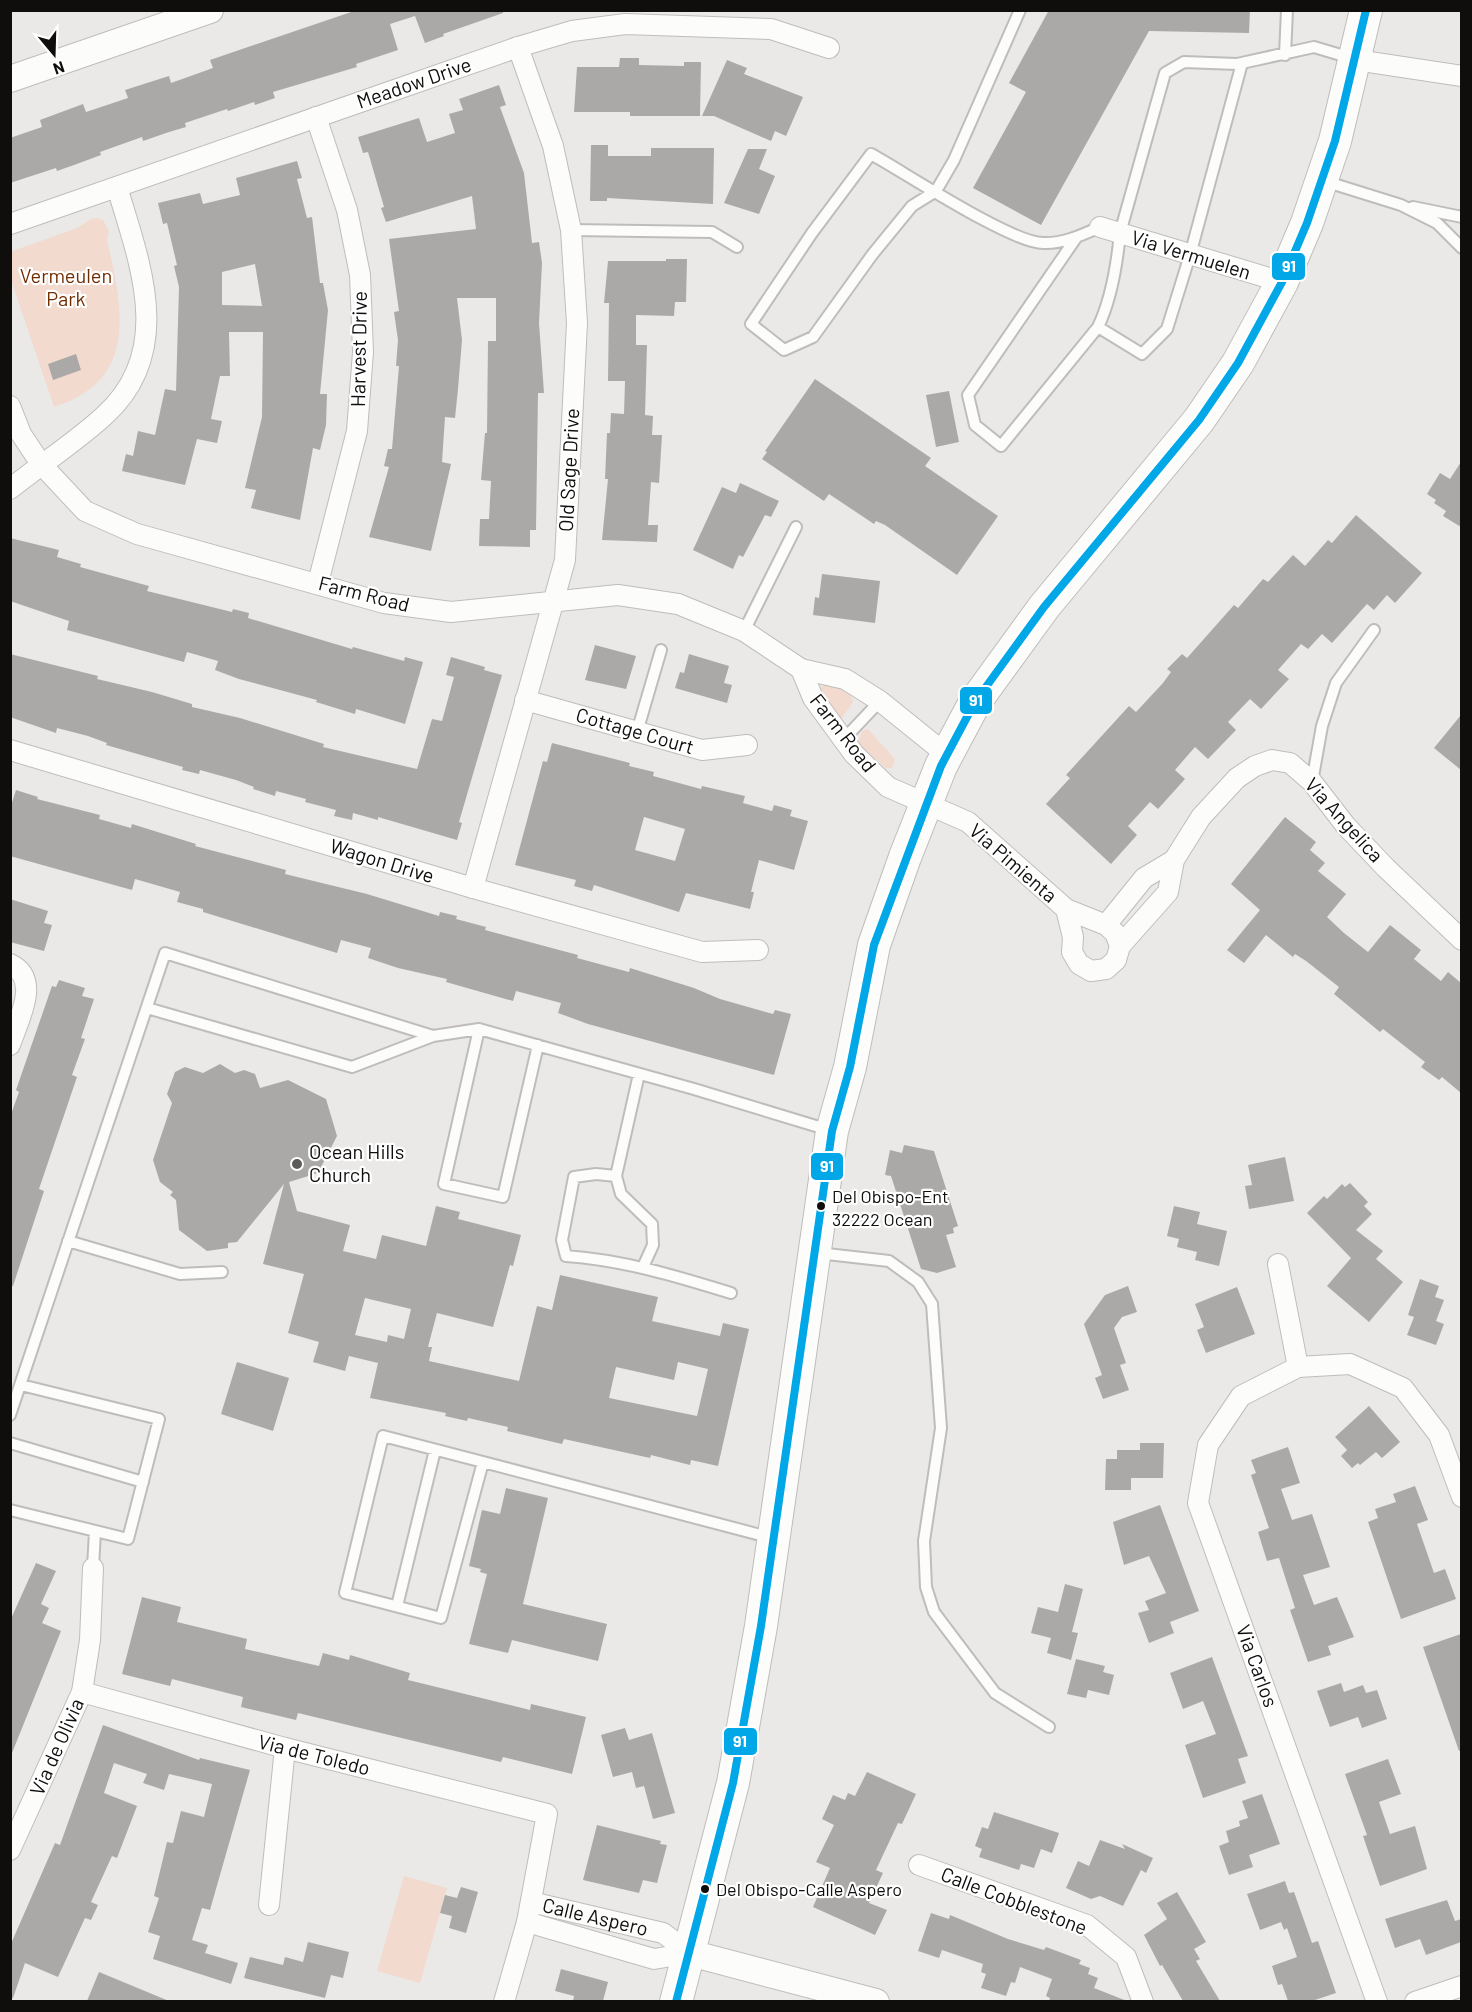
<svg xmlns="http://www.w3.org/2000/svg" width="1472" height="2012" font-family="Barlow,sans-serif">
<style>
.green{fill:#f2dace}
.building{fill:#aba9a8;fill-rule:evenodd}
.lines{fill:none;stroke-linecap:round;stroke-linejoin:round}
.service-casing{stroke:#bfbdbc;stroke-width:14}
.minor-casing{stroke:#bfbdbc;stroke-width:22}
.tertiary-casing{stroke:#bfbdbc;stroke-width:28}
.primary-casing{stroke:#bfbdbc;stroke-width:34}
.service{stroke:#fcfcfb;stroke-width:10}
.minor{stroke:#fcfcfb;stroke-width:20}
.tertiary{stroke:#fcfcfb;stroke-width:26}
.primary{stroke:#fcfcfb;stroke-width:32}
.bus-1-casing{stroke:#fff;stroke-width:12}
.bus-1{stroke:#01a7e7;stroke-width:8}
.poi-dot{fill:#5c5b59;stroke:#fff;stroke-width:2}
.bus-dot{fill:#0f0e0d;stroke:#fff;stroke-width:2}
.labels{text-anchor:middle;stroke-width:4.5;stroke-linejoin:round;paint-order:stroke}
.bus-label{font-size:18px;fill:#0f0e0d;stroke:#fff;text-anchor:start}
.street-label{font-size:20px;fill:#0f0e0d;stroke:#fff}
.park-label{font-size:20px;fill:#702d00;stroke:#fff}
.poi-label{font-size:20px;fill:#0f0e0d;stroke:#fff;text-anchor:start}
.line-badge{stroke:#fff;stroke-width:2}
.badge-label{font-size:16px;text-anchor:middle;font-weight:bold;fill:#fff}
</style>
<rect width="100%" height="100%" fill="#ebe9e7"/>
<path class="green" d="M97,218l6,2 6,11 -2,9c16,69 32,140 -53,167l-43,-127 -1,-28 67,-24 14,-9z
M827,682c12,5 24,6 26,20l-11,16 -7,-1 -11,-13 -5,-15z
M868,729l27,30 -3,9h-6l-28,-25 4,-12z
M404,1876l43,12 -27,95 -43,-12z"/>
<path class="building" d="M357,10h146v3l-60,21 1,2 -19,7 -10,-27 -25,8 8,26 -42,14 1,3 -84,25 2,6 -20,7 -1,-3 -26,9 -1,-2 -42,14 1,4 -17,5 -26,9 -1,-4 -42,15 1,3 -27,10 -17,6 -1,-3 -46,15v-45l32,-11 -2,-7 43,-16 3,8 42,-14 -3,-8 44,-14 2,7 42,-15 -3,-8z
M1049,10h201l-1,23 -100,-2 -108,194 -68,-37 53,-96 -17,-9z
M620,58h19v7l45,1v-4h17l-1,54h-70v-4h-56l3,-45h42z
M727,60l20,8 -3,6 59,23 -17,39 -11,-5 -4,10 -57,-25h-12z
M499,85l7,20 -6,2 24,66 8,70 7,-1 3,21 -3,60 5,70h-6l-2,137h-6v17l-51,-1 1,-27h9l2,-38 -10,-1 4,-47h2l1,-92h8v-43h-39l5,42 -4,49 -3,29 -10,-1 -3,45 9,2 -20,87 -62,-14 20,-70 -5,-1 4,-17h4l7,-83h-3l2,-26 -4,-28 5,-1 -10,-72 87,-10 -4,-33 -86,26 -5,-14 3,-1 -16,-55 -5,1 -5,-16 61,-19 8,24 28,-9 -6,-19 14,-4 -4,-11z
M591,145h17v11h43v-8h63l-1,56 -106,-6v3h-17z
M748,149h19l-8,20 16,7 -16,38 -35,-11z
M297,161l5,17 -5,1 10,39 5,-1 8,66h3l5,27 -8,84h7l-1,31 -6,25 -7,-2 -13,72 -49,-12 5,-18 -11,-2 17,-71 1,-85h-34l1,44h-10l-9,43 11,2 -5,22 -20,-4 -12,46 -63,-14 4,-17 7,2 5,-25 17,4 10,-46 11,2 3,-104 -5,-21 3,-1 -10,-42 -4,1 -5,-21 42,-10 3,11 37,-9 -4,-17zM255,264l7,42 -40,-1v-33z
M666,259h21l-1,43h-11l-1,14 -38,-1v30h11l-2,70 8,1 -1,19h10l-3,48 -8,-1 -3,43h10l-1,17 -55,-2 6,-61h-3l2,-46h3l1,-20 13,1 1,-33h-17l1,-78h-5l4,-42h58z
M76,354l5,16 -28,10 -5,-16z
M815,379l116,79 -6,8 73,50 -41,59 -72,-50 -9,-4 -2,3 -45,-30 -5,7 -62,-42 5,-7 -2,-1z
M949,391l10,51 -23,5 -10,-52z
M1461,462v65l-18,-11 3,-5 -12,-8 2,-3 -9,-6 13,-21 10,6z
M740,483l39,18 -8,16 -6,-2 -22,42 -4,-2 -6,14 -40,-19 29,-63 14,6z
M1356,515l66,58 -27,30 -8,-8 -13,15 -7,-6 -35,39 -10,-9 -14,15 -7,-5 -23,26 11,9 -28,30 -11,-10 -22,23 8,8 -28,29 -13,-12 -20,23 10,9 -27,30 -8,-7 -22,24 9,9 -26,29 -65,-60 24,-26 -4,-3 63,-69 7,6 27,-29 8,-11 -4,-3 15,-15 5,4 47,-53 4,3 25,-29 5,3 25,-27 12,11 23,-26 4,3z
M10,538l49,12 -2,7 24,7 -1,3 69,19 -2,5 85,21 1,-3 16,4 -1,5 104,31 1,-2 51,14 1,-4 18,5 -18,62 -49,-15 -1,5 -39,-12 1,-2 -78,-21 -24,-9 3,-9 -31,-9 -3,10 -117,-32 2,-9 -59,-20z
M822,574l58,7 -5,42 -62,-8 2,-18 4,1z
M595,645l41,11 -10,33 -41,-9z
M10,654l88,22 -1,3 55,13 40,12v3l48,11 84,26 -1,3 94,22 15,-50 10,2 12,-44 -8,-2 5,-18 34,10 -1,3 18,5 -43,147 3,1 -5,17 -79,-23v3l-25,-7 -1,7 -18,-4 2,-6 -31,-8 1,-3 -30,-8 -1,5 -22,-7 1,-2 -18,-7 -36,-10 -1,4 -17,-4 1,-3 -77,-22 1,-2 -19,-7 -31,-8 -1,5 -46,-16z
M689,654l40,12 -5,17 8,2 -5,18 -52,-15 5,-16 4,1z
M1461,715v55l-27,-22z
M552,743l78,20 -1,3 25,6 -1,4 48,13 1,-3 43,10 -2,7 29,8 2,-6 18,5 -2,6 18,5 -14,49 -35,-10 -8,32h3l-4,17 -64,-16 -7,19 -85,-27 -2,6 -18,-5 2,-6 -61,-15 28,-104 4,1zM644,817l41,12 -10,32 -40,-11z
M16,790l22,7 -1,2 63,16 -1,4 32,9 1,-4 64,20 -1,2 91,24 -1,4 82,20 72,22 1,-4 17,4 -1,3 30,8 -1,3 93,25 -1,3 52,14 1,-4 64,20 26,11 53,15 2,-4 16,4 -17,61 -186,-51 -30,-11 3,-10 -45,-12 -3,10 -67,-19 1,-3 -49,-11 -30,-10 3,-10 -30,-8 -4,13 -134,-41v-3l-26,-7 3,-10 -45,-13 -3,11 -122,-34v-47z
M1285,817l31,25 -6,8 15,13 -7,8 28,23 -19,23 17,16 24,19 22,-27 31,25 -7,9 27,22 7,-9 13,11v110l-19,-16 -3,3 -18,-13 4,-5 -42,-33 -3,3 -46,-38 5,-7 -33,-26 -11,-7 -2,3 -27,-22 -22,28 -17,-13 33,-40 -29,-26z
M10,899l38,12 -4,12 8,2 -8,26 -34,-9z
M59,980l26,8 -3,8 12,3 -13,39 4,1 -13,36 5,2 -38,112 5,2 -31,95h-3v-169l9,-25 -3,-2 36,-104 4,1z
M220,1064l15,9 9,-3 11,4 5,14 28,-8 38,19 11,37 -19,37 -29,9 8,29 53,14 -7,26 33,8 6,-24 44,11 10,-40 24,6 -2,7 63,16 -8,31 -3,-1 -17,62 -56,-14 -9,34h4l-3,14 90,20 18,-75 15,4 8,-35 98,22 -6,24 68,15 3,-13 26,6 -31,137 -27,-6 -1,5 -39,-10 -1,3 -86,-19 -2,5 -55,-13 1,-4 -40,-9 -1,3 -22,-5 1,-3 -76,-15 8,-35 -29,-7 -4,15 -32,-9 6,-20 -31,-9 16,-59 -41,-10 21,-80 -47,58 -9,1v5l-21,3 -28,-21 -3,-30 -6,-5 3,-3 -13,-10 -7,-22 19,-57 -5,-9 8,-22 10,-5 18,6zM365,1298l46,11 -7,30 -16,-4 -1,7 -32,-7zM678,1362l30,7 -11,47 -88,-18 7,-31 58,13z
M904,1145l30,6 24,75 -5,2 1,5 -8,2 10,32 -19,6 -16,-4 -30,-93 -6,-1 5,-25 12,3z
M1285,1157l9,44 -45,8 -4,-23 7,-1 -4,-20z
M1350,1183l18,19 -4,4 8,8 -16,16 27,21 -7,8 27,23 -34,40 -42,-36 24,-28 -44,-45 17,-17 3,3 15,-15 3,3z
M1174,1206l26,6 -3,12 30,7 -8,35 -24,-6 2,-8 -20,-5 2,-8 -12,-3z
M1420,1279l19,7 -4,11 9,3 -8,21 8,3 -8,21 -29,-10 7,-18 -6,-2z
M1128,1286l9,26 -15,5 -8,11 12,35 -6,2 9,25 -26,9 -8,-21 7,-3 -18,-51 21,-29z
M1237,1287l18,47 -49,19 -9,-23 7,-3 -9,-23z
M237,1362l52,16 -16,53 -52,-17z
M1369,1406l31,36 -18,16 -6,-6 -16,13 -2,-2 -6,5 -11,-12 6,-6 -12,-13z
M1140,1443h24l-1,35h-32v12h-26l1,-31h11v-9h23z
M1288,1447l12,36 -19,6 11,31 20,-6 18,53 -27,8 11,30 23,-8 17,40 -26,9 3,9 -23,7 -18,-52 5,-2 -16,-50 -12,3 -9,-29 11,-4 -18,-53 5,-2 -5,-13z
M1415,1486l13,34 -11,4 17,49 11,-4 11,30 -55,20 -33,-97 10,-4 -3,-9 21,-7 -3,-8z
M506,1488l42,10 -25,106 84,20 -9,37 -86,-21 -4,13 -39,-9 18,-70 -7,-2 1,-3 -12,-3 13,-56 18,4z
M1160,1505l39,106 -29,11 4,11 -25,10 -11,-30 11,-3 -4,-9 21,-8 -17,-37 -25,9 -11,-43z
M36,1563l20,8 -15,33 8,4 -7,15 19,8 -51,127v-137z
M1065,1584l18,5 -11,43 6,1 -7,27 -24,-7 4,-15 -20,-5 7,-26 20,5z
M142,1597l39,10 -4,15 70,17 -2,10 74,17 4,-13 26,7 1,-5 60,18 -2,7 122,30 1,-6 55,13 -14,57 -69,-17 -2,5 -203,-49 -2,7 -55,-13 2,-10 -71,-18 -2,7 -48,-12z
M1461,1634v116l-2,1 -36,-104z
M1212,1657l36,99 -10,3 8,24 -43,15 -18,-53 31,-11 -13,-33 -20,8 -13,-36z
M1076,1659l29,7 -2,6 11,3 -5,20 -21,-5 -2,8 -19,-4z
M1341,1683l3,9 19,-7 3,8 11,-3 10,29 -25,9 -4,-11 -28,10 -13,-36z
M103,1725l96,35 1,-2 50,12 -40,140 -8,-2 -10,32 16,5 -3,8 33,10 -7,21 -78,-25 7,-23 -12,-4 11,-34 -5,-2 13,-54 6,1 8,-32 23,6 8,-33 -43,-10 -5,16 -21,-7 4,-9 -33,-11 -10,30 33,13 -20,52 -5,-2 -21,46 7,3 -7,15 -6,-2 -27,59 -33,-14 -12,35h-3v-52l45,-103 5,2z
M625,1728l4,12 23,-7 23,80 -22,6 -9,-33 -8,2 -4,-16 -19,5 -12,-42z
M1388,1759l13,35 -22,8 11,32 25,-8 12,43 -47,17 -17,-50 4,-1 -22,-61z
M867,1772l49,22 -14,30 -4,-1 -22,47 7,3 -14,30 18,7 -12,25 -62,-28 17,-39 -14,-6 18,-37 -12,-6 11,-24 12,5 3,-7 7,3z
M1262,1794l18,50 -31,11 4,12 -24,8 -10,-29 10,-4 -3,-11 14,-5 -1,-5 9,-3 -6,-17z
M994,1812l65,21 -7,20 -11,-4 -7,19 -13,-4 -2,6 -40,-13 3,-8 -7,-3 7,-19 6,2z
M597,1825l64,16 -1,3 7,1 -10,38 -14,-3 -4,13 -56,-13z
M1100,1840l25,9 -3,-5 31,14 -7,15 -5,-3 -18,36 -23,-10 -9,3 -25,-11 12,-27 11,5z
M1285,1881l4,12 5,-1 18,51 6,-2 18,52 -24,8h-24l-6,-17 -4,1 -6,-19 25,-9 -10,-29 -3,2 -3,-8 -21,8 -13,-36z
M461,1887l17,5 -12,41 -17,-5 3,-12 -12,-3 5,-18 12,3z
M1177,1892l29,50 -12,7 6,10 -4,2 24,40h-37l-21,-36 -2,1 -16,-31 23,-16 -10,-16z
M1447,1900l8,21 6,-2v23l-35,13 -6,-16 -25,9 -10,-29z
M931,1913l18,6 1,-4 58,24 36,11 2,-3 35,13 -2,4 11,4 -2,6 10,4 -4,10 33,13h-78l1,-3 -4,-2 6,-17 -32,-12 -5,16 -4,-1 -5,14 -25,-8 5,-14 -5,-2 2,-8 -41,-14 -3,8 -21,-7z
M308,1942l41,10 -6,26 -12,-3 -6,23 -81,-20 6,-21 33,8 2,-8 18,5z
M561,1969l47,13 -5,19h-30l1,-5 -19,-5z
M99,1972l70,29h-82z"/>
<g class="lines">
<g class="service-casing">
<path id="service" d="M1020,10l-66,150 -18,31 -24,15 -40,49 -59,82 -29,13 -33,-26 61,-91 59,-79c33,18 140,89 172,89 20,1 39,-8 57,-16
M1285,55l2,-45
M1324,181l77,24 36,18 25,25
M1413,207l49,10
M571,230l141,2 25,15
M1076,238l-108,157 7,30 26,21 97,-119c14,-29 19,-63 22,-94l45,-160 19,-11 53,2 77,-17 37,11
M1098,327l44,27 25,-25 23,-74 52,-192
M744,631l52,-104
M637,732l24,-82
M844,739l36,-38
M1312,782l10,-56 14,-43 38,-53
M147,1008l205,59 81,-31 46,-7 215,60 135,41
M479,1029l-35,155 59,13 35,-152
M639,1074l-23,102 -20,-2 -22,3 -12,63 4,16c57,4 110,20 165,37
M616,1176l5,18 31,30 1,21 -10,22
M68,1241l112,33 42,-2
M818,1253l71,8 29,21 14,22 9,124 -17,113 2,46 8,25 61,81 54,34
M10,1415l155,-462 268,83
M10,1443l133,39
M483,1462l-42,156 -96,-25 38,-157 100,26 289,76
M10,1510l118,29 31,-120 -138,-34
M93,1568l2,-37
M397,1606l38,-156"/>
</g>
<g class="minor-casing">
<g id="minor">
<path d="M1356,60l106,16"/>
<path d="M316,117l31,93 13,65 3,77 -6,79 -39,152"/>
<path d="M10,224l508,-177 54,-16 53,-7 146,5 58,19"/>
<path d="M1100,227l182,55"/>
<path d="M10,406l11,28 20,30 44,47 52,23 247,69 67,9 167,-17 60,9 66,27 57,38 44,10 35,22 67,54"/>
<path d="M10,489c31,-25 66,-47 95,-74 70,-64 35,-151 12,-228"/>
<path d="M801,669l12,29 41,56 34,33 80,35 98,87 40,16 9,8 5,13 -4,14 -10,9 -15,2 -12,-7 -7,-12 1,-15 -7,-28"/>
<path d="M525,700l177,50 45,-5"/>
<path d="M10,750l463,138 229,64 56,-2"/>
<path d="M473,888l92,-328 12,-237 -6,-93 -18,-84 -35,-99"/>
<path d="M1106,925l38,-47 30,-18"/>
<path d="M1120,946l48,-54 6,-32 27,-43 36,-39 18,-12 17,-6 18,3 22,19 34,44 40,42 76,72"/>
<path d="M10,964c32,15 8,56 0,81"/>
<path d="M1278,1264l20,103"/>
<path d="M82,1692l203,56 262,66 -20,108 -23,80"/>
<path d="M10,1850l72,-158 8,-52 3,-72"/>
<path d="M919,1865l168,60 39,32 17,45"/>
<path id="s1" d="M531,1902l132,31 27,20"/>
<path d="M269,1905l16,-157"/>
<path d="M527,1922l127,37 36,-6"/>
<path d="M1377,2002l-179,-499 10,-58 33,-49 57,-29 52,-3 53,24 36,47 23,62"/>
<path d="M1415,2002l47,-16"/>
</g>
</g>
<g class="tertiary-casing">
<path id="tertiary" d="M10,79l200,-69
M690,1953l186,49"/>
</g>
<g class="primary-casing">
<path id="primary" d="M676,2002l57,-219 28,-157 71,-495 18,-64 24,-122 31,-88 36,-91 34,-64 69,-95 155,-187 39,-57 44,-81 25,-59 28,-82 31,-131"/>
</g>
<use href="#service" class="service"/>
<use href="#minor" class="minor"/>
<use href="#tertiary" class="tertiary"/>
<use href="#primary" class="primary"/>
<g class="bus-1-casing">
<path id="bus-1" d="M676,2002l57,-219 28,-157 71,-495 18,-64 24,-122 67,-179 34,-64 69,-95 155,-187 39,-57 44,-81 25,-59 28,-82 31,-131"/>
</g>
<use href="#bus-1" class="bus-1"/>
</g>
<circle class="poi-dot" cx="297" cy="1164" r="6"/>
<g class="bus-dot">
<circle cx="821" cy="1206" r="5"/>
<circle cx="705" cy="1889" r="5"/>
</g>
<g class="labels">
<g class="bus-label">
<text x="832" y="1203">Del Obispo-Ent<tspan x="832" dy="23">32222 Ocean</tspan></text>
<text x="716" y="1896">Del Obispo-Calle Aspero</text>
</g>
<g class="street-label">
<text transform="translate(414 83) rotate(-19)" y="7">Meadow Drive</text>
<text transform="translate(1191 255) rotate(17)" y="7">Via Vermuelen</text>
<text transform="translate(359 349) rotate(-89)" y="7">Harvest Drive</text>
<text transform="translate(569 470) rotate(-87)" y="7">Old Sage Drive</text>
<text transform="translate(364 594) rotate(14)" y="7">Farm Road</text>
<text transform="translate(635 731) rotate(16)" y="7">Cottage Court</text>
<text transform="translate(843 733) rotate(52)" y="7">Farm Road</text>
<text transform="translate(1344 820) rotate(48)" y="7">Via Angelica</text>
<text transform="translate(382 861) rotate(17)" y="7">Wagon Drive</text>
<text transform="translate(1013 863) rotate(41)" y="7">Via Pimienta</text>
<text transform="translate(1257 1666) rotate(70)" y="7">Via Carlos</text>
<text transform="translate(57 1747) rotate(-66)" y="7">Via de Olivia</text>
<text transform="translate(314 1755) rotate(14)" y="7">Via de Toledo</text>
<text transform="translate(1014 1901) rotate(21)" y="7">Calle Cobblestone</text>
<text dy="7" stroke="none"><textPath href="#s1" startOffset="66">Calle Aspero</textPath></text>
</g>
<g class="park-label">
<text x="66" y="283">Vermeulen<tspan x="66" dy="23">Park</tspan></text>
</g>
<g class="poi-label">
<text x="309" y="1159">Ocean Hills<tspan x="309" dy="23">Church</tspan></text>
</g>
</g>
<g class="line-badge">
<rect x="1271" y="252" width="35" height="29" rx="6" fill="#01a7e7"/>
<rect x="959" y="686" width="34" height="29" rx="6" fill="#01a7e7"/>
<rect x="810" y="1152" width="34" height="29" rx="6" fill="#01a7e7"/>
<rect x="723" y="1727" width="35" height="29" rx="6" fill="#01a7e7"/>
</g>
<g class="badge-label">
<text x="1289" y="272">91</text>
<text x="976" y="706">91</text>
<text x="827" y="1172">91</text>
<text x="740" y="1747">91</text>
</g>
<rect width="1472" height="2012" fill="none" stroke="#0f0e0d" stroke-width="24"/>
<g transform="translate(54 54) rotate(161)" stroke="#ffffff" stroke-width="4.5" paint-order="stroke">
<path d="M0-4.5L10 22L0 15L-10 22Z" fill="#0f0e0d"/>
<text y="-9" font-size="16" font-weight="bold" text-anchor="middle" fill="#0f0e0d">N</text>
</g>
</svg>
